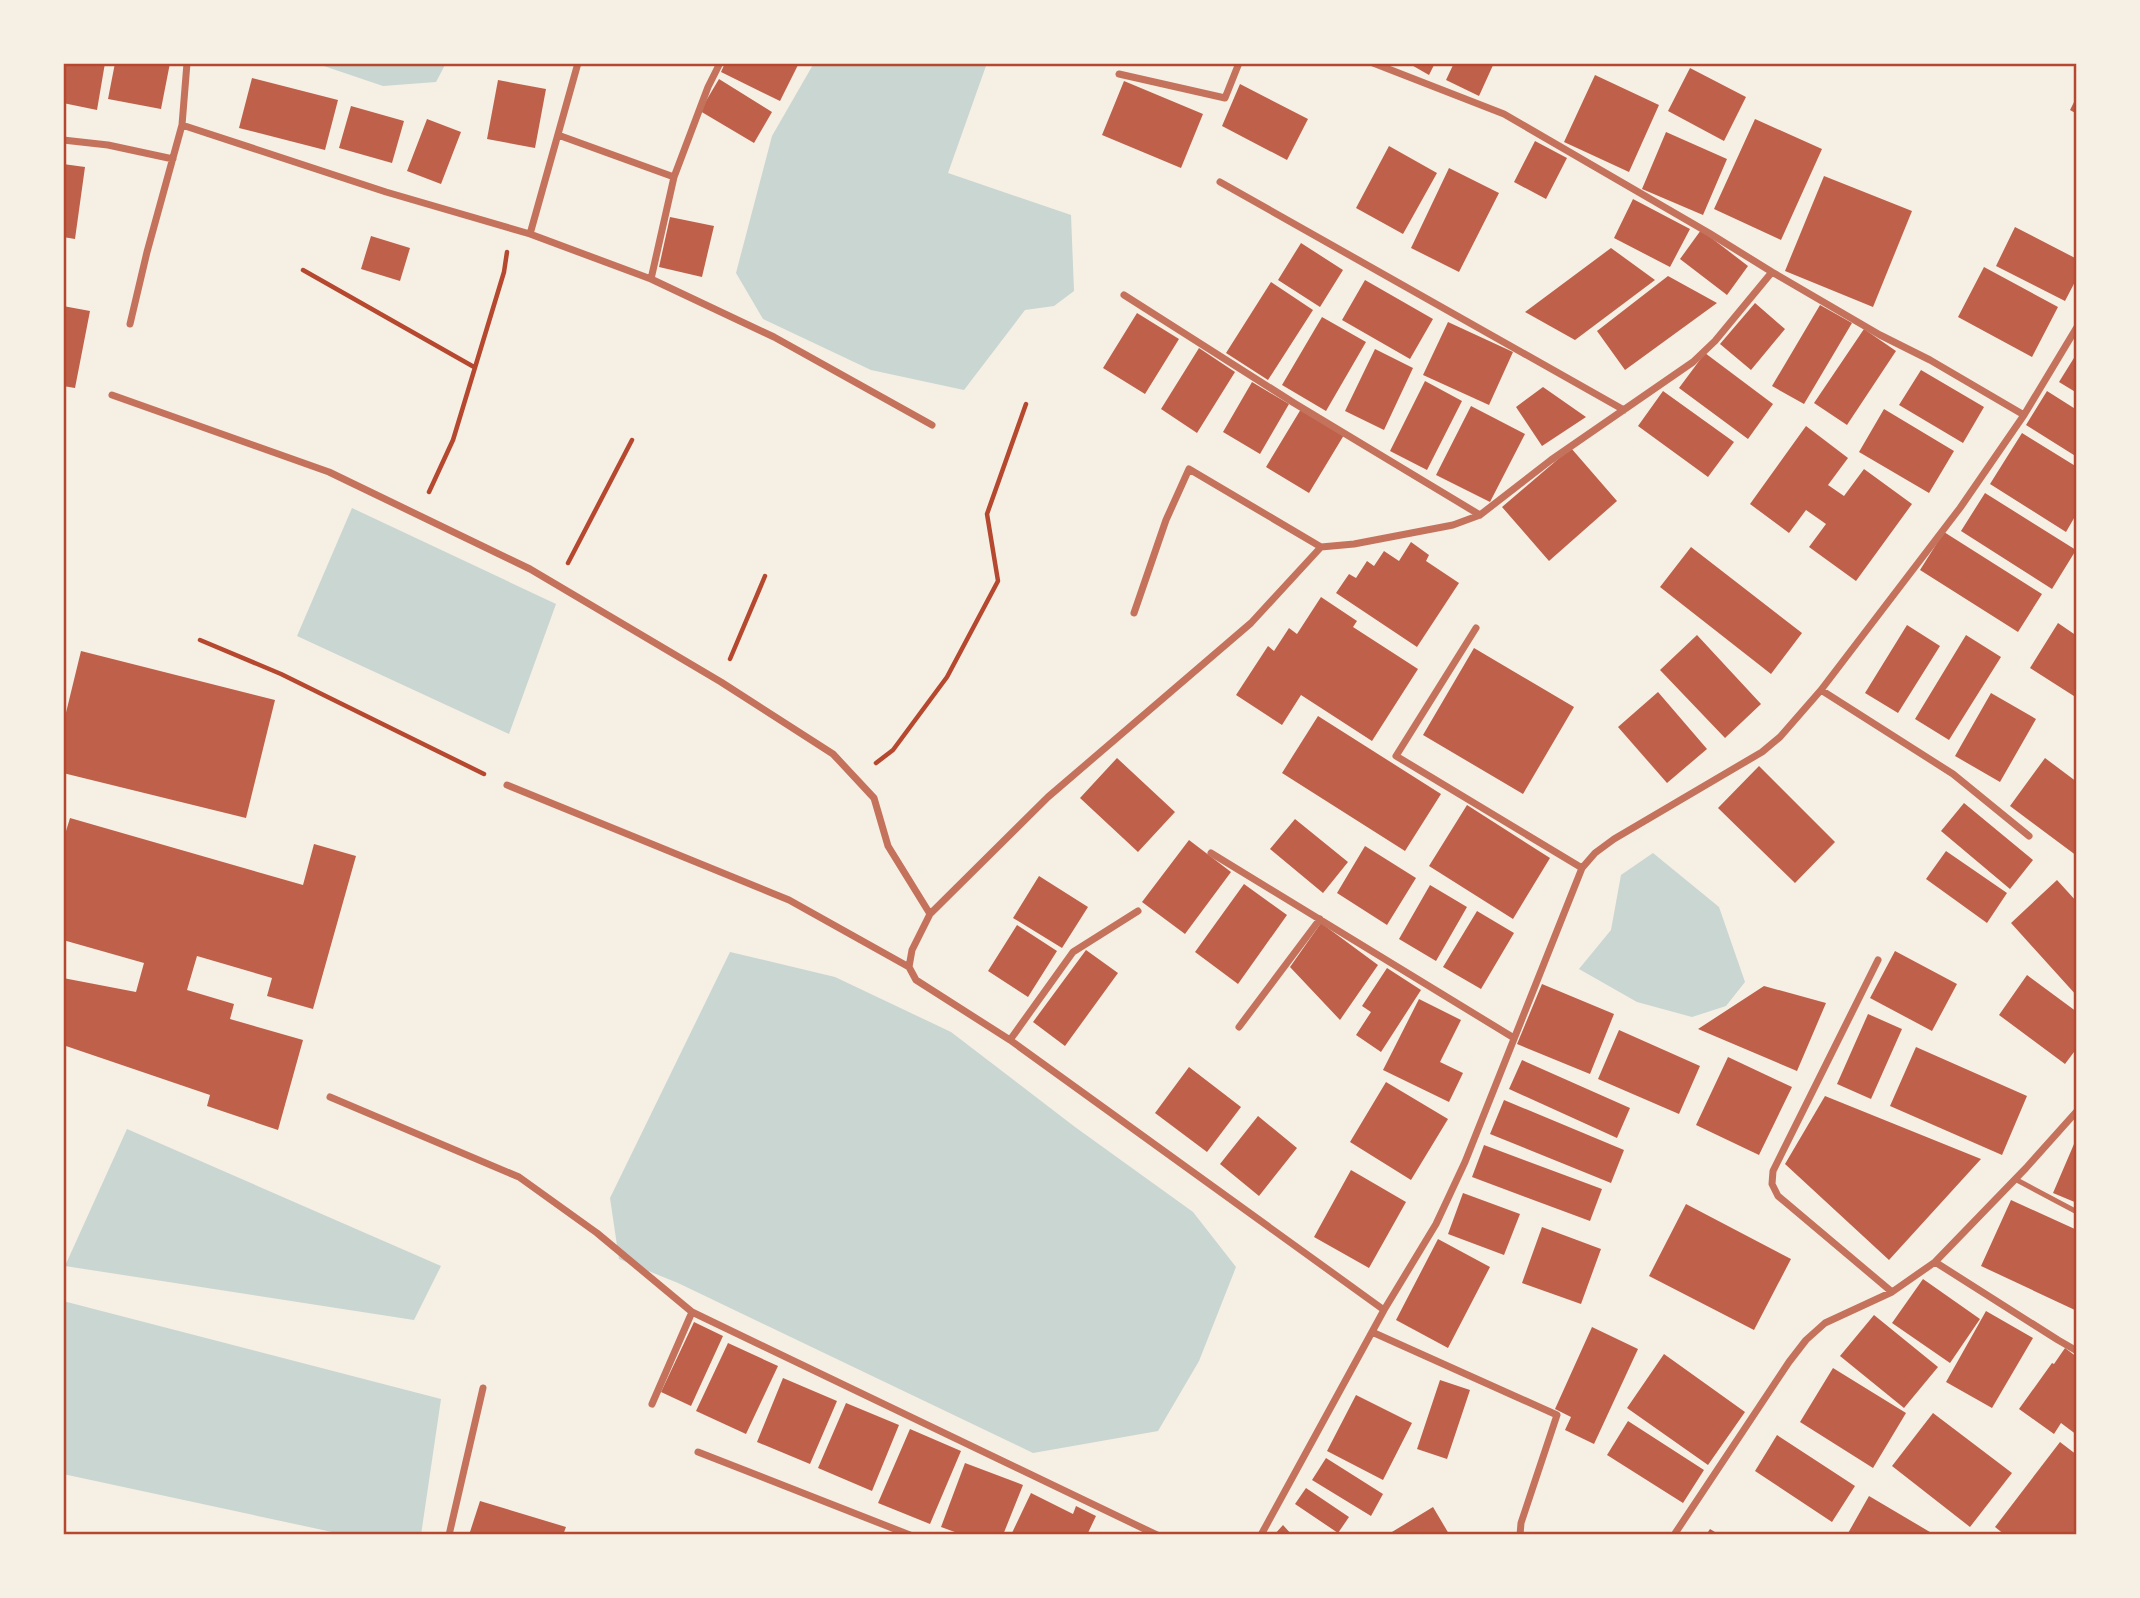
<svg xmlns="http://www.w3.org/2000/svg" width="2140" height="1598" font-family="Arial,sans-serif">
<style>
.water{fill:#c9d6d2}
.building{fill:#bf614a}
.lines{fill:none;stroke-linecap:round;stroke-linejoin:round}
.path{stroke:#b5482f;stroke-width:4.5}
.service{stroke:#c5725c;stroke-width:5}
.minor{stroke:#c5725c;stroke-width:7}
.neatline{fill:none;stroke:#b5482f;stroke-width:2.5}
</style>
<rect width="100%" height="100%" fill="#f6efe4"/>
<path class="water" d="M315,63h131l-10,19 -53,4z
M814,63h173l-39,110 123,42 3,76 -20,15 -29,4 -61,80 -93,-20 -108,-51 -27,-46 36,-137z
M352,508l204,96 -47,130 -212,-98z
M1653,853l66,54 26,75 -19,24 -34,11 -55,-15 -58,-33 32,-39 10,-55z
M730,952l105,25 116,55 124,95 118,85 43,55 -37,94 -41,70 -125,22 -355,-170 -59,-24 -9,-61z
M127,1129l314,137 -27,54 -349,-54z
M63,1301l378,98 -20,136h-75l-283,-61z"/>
<path class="building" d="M63,63h42l-8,47 -34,-7z
M115,63h55l-9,46 -53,-10z
M725,63h74l-19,38 -59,-29z
M1408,63h27l-6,12z
M1454,63h40l-15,33 -33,-16z
M1690,68l56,29 -22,44 -56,-30z
M1595,75l64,30 -30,67 -65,-30z
M252,78l86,22 -13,50 -86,-22z
M719,79l53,33 -18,31 -54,-32z
M498,80l48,9 -11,59 -48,-9z
M1124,81l79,33 -22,54 -79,-33z
M1240,84l68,35 -21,41 -65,-34z
M2077,96v18l-7,-4z
M351,106l53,15 -12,42 -53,-15z
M427,119l34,13 -20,52 -34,-13z
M1755,119l67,30 -41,91 -67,-31z
M1666,132l61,27 -24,56 -61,-26z
M1535,141l32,17 -21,41 -32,-17z
M1389,146l48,27 -34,61 -47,-26z
M63,164l22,3 -10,72 -12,-2z
M1449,168l50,25 -40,79 -48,-24z
M1824,176l88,35 -39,96 -88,-36z
M1633,199l57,30 -20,38 -56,-29z
M670,217l44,9 -12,51 -43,-10z
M2015,227l62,32v19l-12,23 -69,-35z
M1701,230l47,36 -21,29 -47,-36z
M371,236l39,12 -10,33 -39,-12z
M1301,243l42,27 -23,37 -42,-27z
M1611,248l44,32 -80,60 -50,-28z
M1984,267l74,40 -26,50 -74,-40z
M1668,276l49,27 -92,67 -28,-39z
M1365,280l68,39 -23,40 -68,-39z
M1271,282l42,28 -45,70 -42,-27z
M1755,303l30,26 -34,41 -31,-26z
M1820,305l32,18 -48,81 -32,-18z
M63,306l27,5 -15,77 -12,-2z
M1137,313l42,26 -34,55 -42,-26z
M1322,317l44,25 -40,69 -44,-26z
M1448,322l65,30 -24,53 -66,-30z
M1864,329l32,22 -49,74 -33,-22z
M1199,348l36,24 -38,61 -36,-24z
M1375,349l38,19 -29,62 -39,-19z
M1705,353l68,51 -25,35 -69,-51z
M2077,353v40l-18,-11z
M1921,370l63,37 -21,36 -64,-38z
M1425,381l37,20 -35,69 -37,-19z
M1252,382l37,22 -29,50 -37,-22z
M1543,387l43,30 -44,29 -26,-39z
M1663,391l71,51 -26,35 -70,-51z
M2047,391l30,19v47l-51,-32z
M1471,406l54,28 -35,68 -54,-27z
M1301,409l43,26 -35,58 -43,-26z
M1884,409l70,42 -25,42 -70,-41z
M1806,426l42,32 -20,27 16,11 20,-27 48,35 -56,77 -47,-34 17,-23 -20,-14 -17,23 -39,-29z
M2022,433l55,34v46l-11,19 -76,-48z
M1571,448l46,53 -68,60 -47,-54z
M1985,493l91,57 -24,39 -91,-58z
M1944,532l98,62 -24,38 -98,-62z
M1411,542l18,13 -3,6 33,22 -42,64 -81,-54 13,-19 7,4 11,-17 7,5 10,-15 15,10z
M1691,547l111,86 -31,41 -111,-87z
M1321,597l36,24 -4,6 65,42 -46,72 -71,-46 -19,30 -46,-30 32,-49 6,5 15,-23 8,6z
M2058,623l19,13v62l-47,-30z
M1907,625l33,21 -42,67 -33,-20z
M1697,635l64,69 -36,34 -65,-68z
M1966,635l35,22 -52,83 -34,-21z
M1474,648l100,59 -51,87 -100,-59z
M81,651l194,49 -29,118 -183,-45v-48z
M1658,692l49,57 -40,34 -49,-56z
M1991,693l45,26 -36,63 -45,-26z
M1318,716l123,78 -36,57 -123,-78z
M1117,758l58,54 -37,40 -58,-54z
M2045,758l32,24v74l-67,-50z
M1759,766l76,76 -40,41 -77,-75z
M1964,803l69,57 -23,29 -69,-58z
M1467,805l83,53 -37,61 -84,-53z
M70,818l233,67 11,-41 42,12 -43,153 -46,-13 5,-18 -75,-22 -10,34 47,14 -4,15 73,21 -25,90 -71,-24 3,-11 -147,-50v-67l73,14 8,-29 -81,-23v-99z
M1295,819l53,43 -25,31 -53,-44z
M1189,840l42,32 -46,62 -43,-32z
M1365,846l51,32 -29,47 -50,-32z
M1946,851l61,42 -20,30 -61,-44z
M1039,876l49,31 -26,41 -49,-30z
M2057,880l20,22v94l-66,-73z
M1244,884l43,31 -49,69 -43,-32z
M1430,885l37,22 -31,54 -37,-22z
M1477,911l37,22 -33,56 -38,-22z
M1321,923l57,42 -38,55 -50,-53z
M1017,925l40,26 -29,46 -40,-26z
M1086,950l32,23 -53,73 -32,-24z
M1895,951l62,33 -25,47 -62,-33z
M1387,968l34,22 -40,62 -25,-17 15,-23 -9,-6z
M2027,975l50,37v36l-12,16 -66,-49z
M1542,984l72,30 -24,60 -73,-30z
M1764,986l62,17 -29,68 -99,-42z
M1419,999l42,21 -21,42 23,11 -14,29 -66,-32z
M1868,1014l34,15 -31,70 -34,-15z
M1619,1030l81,36 -21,48 -81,-35z
M1916,1047l111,49 -25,59 -112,-49z
M1728,1057l64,30 -33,68 -63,-30z
M1522,1060l108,48 -13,30 -108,-49z
M1189,1067l52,40 -34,45 -52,-39z
M1386,1082l62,37 -37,61 -61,-38z
M1825,1096l156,63 -92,101 -104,-96z
M1504,1100l120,50 -13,33 -121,-49z
M1258,1116l39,32 -38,48 -39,-32z
M2077,1137v66l-24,-10z
M1484,1145l118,44 -12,32 -118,-44z
M1351,1170l55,32 -37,66 -55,-31z
M1463,1193l57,21 -16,41 -56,-21z
M2011,1200l66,30v81l-96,-45z
M1686,1204l105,55 -37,71 -105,-54z
M1542,1227l59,22 -20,55 -59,-21z
M1438,1239l52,28 -42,81 -52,-28z
M1923,1279l57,40 -30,44 -58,-40z
M1986,1311l47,27 -41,70 -46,-26z
M1874,1315l64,52 -34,41 -64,-52z
M694,1322l29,14 -32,70 -30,-14z
M1592,1327l46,22 -44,95 -29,-14 6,-13 -16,-8z
M728,1343l50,23 -32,68 -50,-23z
M2065,1348l12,9v78l-16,-12 -7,11 -35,-25 33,-46 2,1z
M1664,1354l81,58 -37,53 -81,-57z
M1833,1368l73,45 -33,55 -73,-46z
M783,1378l54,23 -27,63 -53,-22z
M1440,1380l30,10 -23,69 -30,-10z
M1356,1395l56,28 -29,57 -56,-29z
M846,1403l53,22 -27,66 -54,-23z
M1933,1413l79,60 -42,54 -78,-61z
M1628,1421l76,49 -21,33 -76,-48z
M910,1429l51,22 -31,73 -52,-21z
M1777,1435l78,51 -23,36 -77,-51z
M2060,1442l17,13v75l-4,5h-68l-10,-8z
M1326,1458l57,36 -12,22 -59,-36z
M965,1463l58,22 -20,50h-40l-22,-8z
M1306,1488l43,29 -11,16 -43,-29z
M1031,1493l42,21 3,-8 20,10 -9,19h-76z
M1869,1496l66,39h-88z
M480,1501l86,26 -3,8h-94z
M1433,1507l16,27 -62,1z
M1283,1525l9,10h-18z
M1710,1529l10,6h-14z"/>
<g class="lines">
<path class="path" d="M303,270l171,97
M429,492l24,-52 51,-168 3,-20
M568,563l64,-123
M200,640l81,34 203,100
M730,659l35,-83
M876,763l17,-13 54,-73 51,-96 -11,-67 39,-110"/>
<path class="service" d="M2015,1179l62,33"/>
<path class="minor" d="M1373,63l131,51 205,119 63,39 108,63 50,25 94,55
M1119,74l106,24 14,-35
M182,125l204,67 144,42 121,45 123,58 158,88
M558,135l116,42 -23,102
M63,140l45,5 65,14
M674,177l34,-90 12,-24
M1220,182l404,228
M530,234l48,-171
M1124,295l170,108 186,112
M130,324l17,-72 35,-127 5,-62
M112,395l217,77 201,97 191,113 112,72 41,44 14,48 42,68
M1134,613l32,-93 23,-51 132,78 33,-3 99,-19 27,-10 71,-55 142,-98 22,-21 57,-69
M1476,628l-80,128 186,112
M1821,690l132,84 76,62
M507,785l282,115 120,67 7,13 94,60 374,270
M1211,853l303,185
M1878,960l-105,211 -1,13 6,12 114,96
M909,967l3,-17 18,-36 118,-117 203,-174 70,-76
M1239,1027l81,-108
M1010,1040l63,-88 65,-41
M330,1097l189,80 78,56 95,79 465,223
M1935,1262l123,78 19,11
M1372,1332l185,83 -36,108 -1,12
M652,1404l40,-92
M698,1452l212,83
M449,1535l34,-147
M1261,1535l123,-225 52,-86 29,-62 117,-294 13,-15 19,-14 148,-87 18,-15 41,-47 139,-182 64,-93 53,-88
M1674,1535l115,-173 17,-22 19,-17 67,-31 43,-30 91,-94 51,-57"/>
</g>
<rect width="2140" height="1598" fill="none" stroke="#f6efe4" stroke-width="130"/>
<rect x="65" y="65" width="2010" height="1468" class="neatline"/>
</svg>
